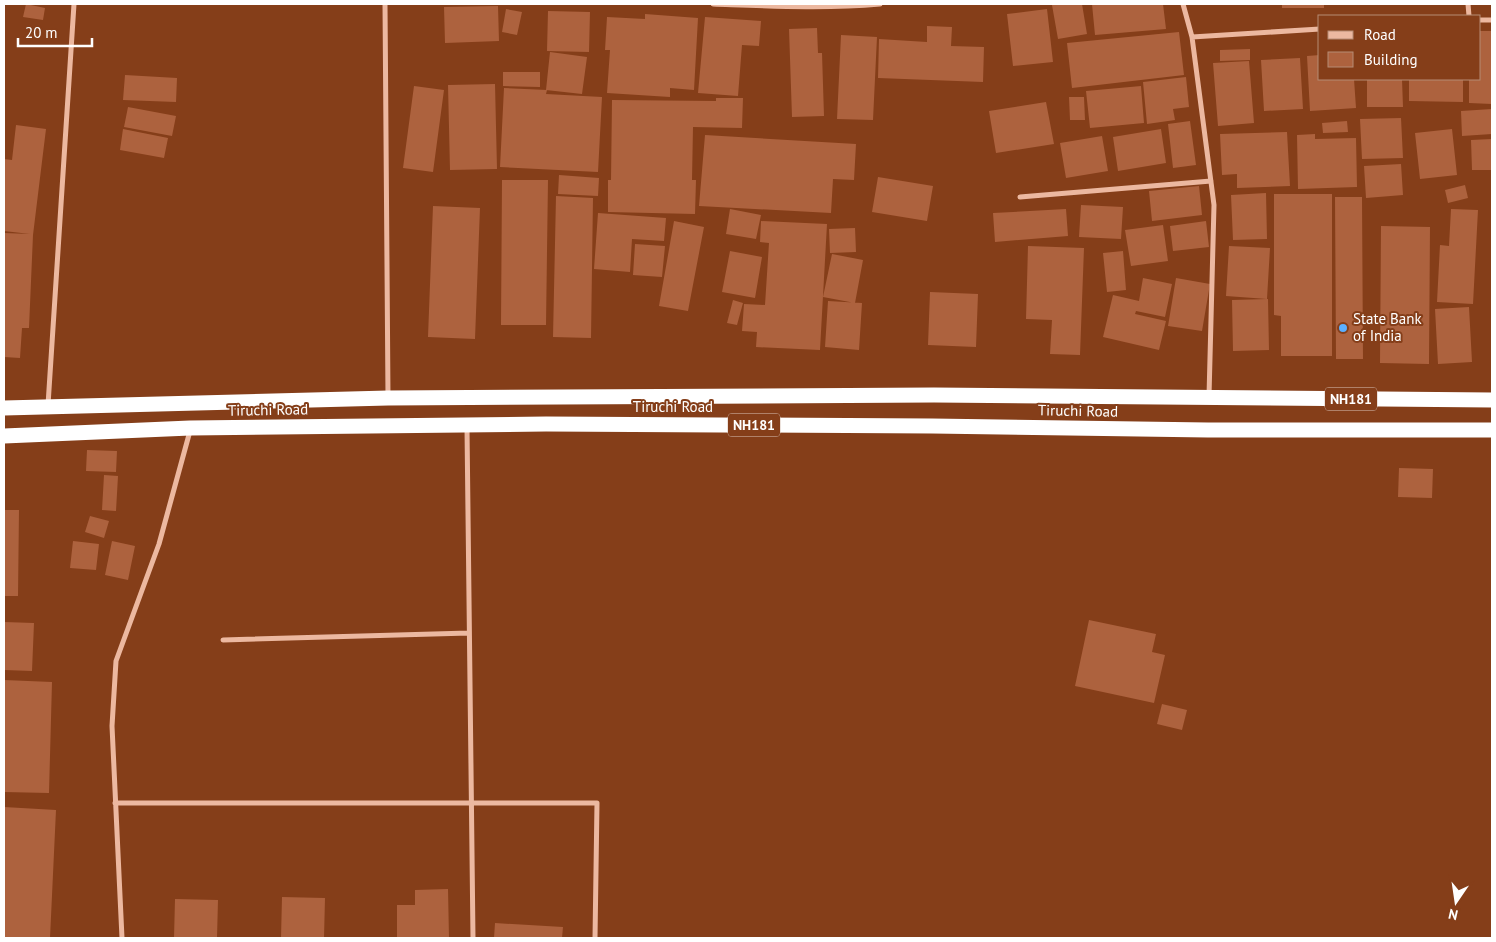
<svg xmlns="http://www.w3.org/2000/svg" width="1496" height="942" font-family="'PT Sans',sans-serif">
<style>
.building{fill:#ad623e}
.lines{fill:none;stroke-linecap:round;stroke-linejoin:round}
.street{stroke:#ecb8a0;stroke-width:5}
.highway{stroke:#fff;stroke-width:15}
.poi-dot{fill:#5bafff;stroke:#853e19;stroke-width:2}
.labels{text-anchor:middle;stroke-width:4;stroke-linejoin:round;paint-order:stroke}
.shield{fill:#853e19;stroke:#dac5ba;stroke-width:1}
.shield-label{font-size:14px;font-weight:bold;fill:#fff}
.poi-label{font-size:15px;fill:#fff;stroke:#853e19;text-anchor:start}
.street-label{font-size:15px;fill:#fff;stroke:#853e19}
</style>
<rect width="100%" height="100%" fill="#853e19"/>
<path class="building" d="M26,4l19,4 -2,12 -20,-3z
M1063,4h19l5,30 -29,5 -6,-34z
M1092,4h71l3,25 -71,6z
M1282,4h42v4h-42z
M498,6l1,35 -54,2 -1,-36z
M506,9l16,3 -5,23 -15,-3z
M1047,9l6,53 -40,4 -6,-52z
M548,11l42,1 -1,40 -42,-1z
M645,14l53,4 -4,72 -24,-2v9l-63,-4 3,-43h-5l2,-33 38,2z
M705,17l56,4 -2,25 -17,-1 -4,51 -40,-3z
M927,26l25,1 -1,19 33,1 -1,35 -105,-4 1,-39 48,3z
M817,28l1,25h4l2,63 -32,1 -3,-88z
M1480,31h12v73l-23,-1v-24h11z
M1179,32l5,43 -112,13 -5,-45z
M841,35l36,2 -4,83 -36,-1z
M1250,49v11l-30,1v-11z
M550,52l37,5 -5,37 -36,-4z
M1320,55v24h34l2,29 -46,3 -3,-55z
M1300,58l3,51 -39,2 -3,-51z
M1249,61l5,62 -36,3 -5,-63z
M503,72h37v15l-37,-1z
M125,75l52,3 -1,24 -53,-2z
M1186,77l3,30 -16,2 2,11 -28,4 -4,-42z
M1367,79h35l1,28h-36z
M1409,79h54v23l-54,-1z
M495,84l2,85 -47,1 -2,-85z
M414,86l30,4 -11,82 -30,-4z
M1141,86l3,37 -54,5 -4,-37z
M504,88l43,2 -1,4 56,3 -4,75 -98,-5z
M1069,97h15l1,23h-15z
M716,98h27l-1,30 -49,-1 -1,53h4l-1,34 -87,-2v-32h3l1,-80 104,1z
M1046,102l8,42 -58,9 -7,-42z
M128,107l48,9 -4,20 -48,-9z
M1492,109v25l-30,2 -1,-25z
M1401,118l2,40 -41,1 -2,-40z
M1190,121l6,44 -23,3 -5,-44z
M1347,121l1,11 -25,1 -1,-10z
M16,125l30,4 -13,106 -4,93h-7l-2,30 -16,-1v-124l26,1 -26,-3v-72l8,1z
M123,129l45,9 -4,20 -44,-8z
M1161,129l5,34 -48,8 -5,-34z
M1452,129l5,46 -37,4 -5,-46z
M1287,132l3,54 -53,2v-14l-15,1 -2,-41z
M1315,134v5l41,-1 1,49 -59,2 -1,-54z
M705,135l151,9 -2,36 -21,-1 -2,34 -132,-7z
M1102,136l6,35 -42,7 -6,-35z
M1492,139v31h-20l-1,-30z
M1401,164l2,31 -37,3 -2,-32z
M559,175l40,3 -1,18 -40,-2z
M878,177l55,9 -6,35 -55,-9z
M502,180h46l-2,145h-45z
M1465,185l3,13 -20,5 -3,-13z
M1199,186l3,29 -50,6 -3,-30z
M1266,193l1,46 -34,1 -2,-45z
M1274,194h58v162h-51v-40l-7,-1z
M556,196l37,2 -2,140 -38,-1z
M1335,197h27l1,162h-27z
M1081,205l42,2 -2,32 -42,-2z
M433,206l47,2 -5,131 -47,-2z
M730,209l31,6 -5,24 -30,-5z
M1066,209l2,27 -73,6 -2,-29z
M1451,209l27,1 -5,94 -36,-2 3,-57 9,1z
M598,213l68,5 -2,23 -32,-2 -2,33 -36,-3z
M674,221l30,6 -16,84 -29,-5z
M761,221l66,3 -7,126 -64,-3 1,-15 -15,-1 2,-27 21,1 4,-62 -9,-1z
M1206,221l3,26 -36,4 -3,-25z
M1163,225l5,36 -37,5 -6,-36z
M1381,226l49,1 -1,137 -49,-1z
M855,228l1,24 -26,1 -1,-24z
M635,244l30,2 -3,31 -29,-2z
M1028,246l56,2 -4,107 -30,-1 2,-34 -26,-1z
M1229,246l41,2 -3,51 -41,-3z
M730,251l32,6 -7,41 -33,-6z
M1123,251l3,39 -19,2 -4,-39z
M832,254l31,6 -8,43 -32,-6z
M1143,278l29,6 -7,33 -29,-6 -1,3 31,7 -7,29 -56,-13 10,-42 26,6z
M1176,278l34,6 -8,47 -34,-5z
M930,292l48,2 -2,53 -48,-2z
M1268,299l1,51 -36,1 -1,-51z
M733,300l10,3 -6,22 -10,-2z
M828,301l34,2 -3,47 -34,-3z
M1469,307l3,55 -34,2 -3,-55z
M87,450l30,1 -1,21 -30,-1z
M1399,468l34,1 -1,29 -34,-1z
M104,475l14,1 -2,35 -14,-1z
M4,510h15l-1,86h-14z
M90,516l19,5 -5,17 -19,-6z
M73,541l26,3 -3,26 -26,-2z
M112,541l23,5 -7,34 -23,-5z
M1089,620l67,14 -4,18 13,3 -11,48 -79,-17z
M4,622l30,1 -2,48 -28,-1z
M4,680l48,2 -3,111 -45,-1z
M1162,704l25,6 -5,20 -25,-6z
M4,807l52,3 -6,128h-46z
M448,889l1,49h-52v-33h18v-15z
M282,897l43,1 -1,40h-43z
M175,899l43,1 -1,38h-43z
M495,923l68,4 -1,11h-68z"/>
<g class="lines">
<path class="street" d="M385,4l3,392
M713,4c56,2 112,5 167,0
M1183,4l9,33 22,168 -5,191
M1468,4l1,12
M1480,20h12
M1192,37l128,-8
M1020,197l191,-16
M48,405l26,-401
M467,428l6,510
M223,640l246,-7
M115,803h482l-2,135
M122,938l-10,-212 4,-65 43,-117 31,-113"/>
<path class="highway" d="M4,408l384,-10 546,-3 558,5
M4,436l186,-8 356,-4 386,2 276,4h284"/>
</g>
<circle class="poi-dot" cx="1343" cy="328" r="5"/>
<g class="labels">
<g class="shield">
<rect x="1325" y="387.5" width="52" height="23" rx="4"/>
<rect x="728" y="413.5" width="52" height="23" rx="4"/>
</g>
<g class="shield-label">
<text x="1351" y="404">NH181</text>
<text x="754" y="430">NH181</text>
</g>
<g class="poi-label">
<text x="1353" y="324">State Bank<tspan x="1353" dy="17">of India</tspan></text>
</g>
<g class="street-label">
<text x="673" y="412">Tiruchi Road</text>
<text transform="translate(268 410) rotate(-1)" y="5">Tiruchi Road</text>
<text transform="translate(1078 411) rotate(1)" y="5">Tiruchi Road</text>
</g>
</g>
<rect width="1496" height="942" fill="none" stroke="#ffffff" stroke-width="10"/>
<rect x="1318" y="15" width="162" height="65" fill="#853e19" stroke="#b68b75"/>
<rect x="1328" y="31" width="25" height="8" fill="#ecb8a0" stroke="#b68b75"/>
<text x="1364" y="40" font-size="15" fill="#ffffff">Road</text>
<rect x="1328" y="52" width="25" height="15" fill="#ad623e" stroke="#b68b75"/>
<text x="1364" y="65" font-size="15" fill="#ffffff">Building</text>
<g transform="translate(1456 902) rotate(193)" stroke="#853e19" stroke-width="4" paint-order="stroke">
<path d="M0-4L9 19L0 12L-9 19Z" fill="#ffffff"/>
<text y="-8" font-size="14" font-weight="bold" text-anchor="middle" fill="#ffffff">N</text>
</g>
<path d="M18 38v8h74v-8" fill="none" stroke="#ffffff" stroke-width="2.5"/>
<text x="25" y="38" font-size="15" fill="#ffffff" stroke="#853e19" stroke-width="4" paint-order="stroke">20 m</text>
</svg>
